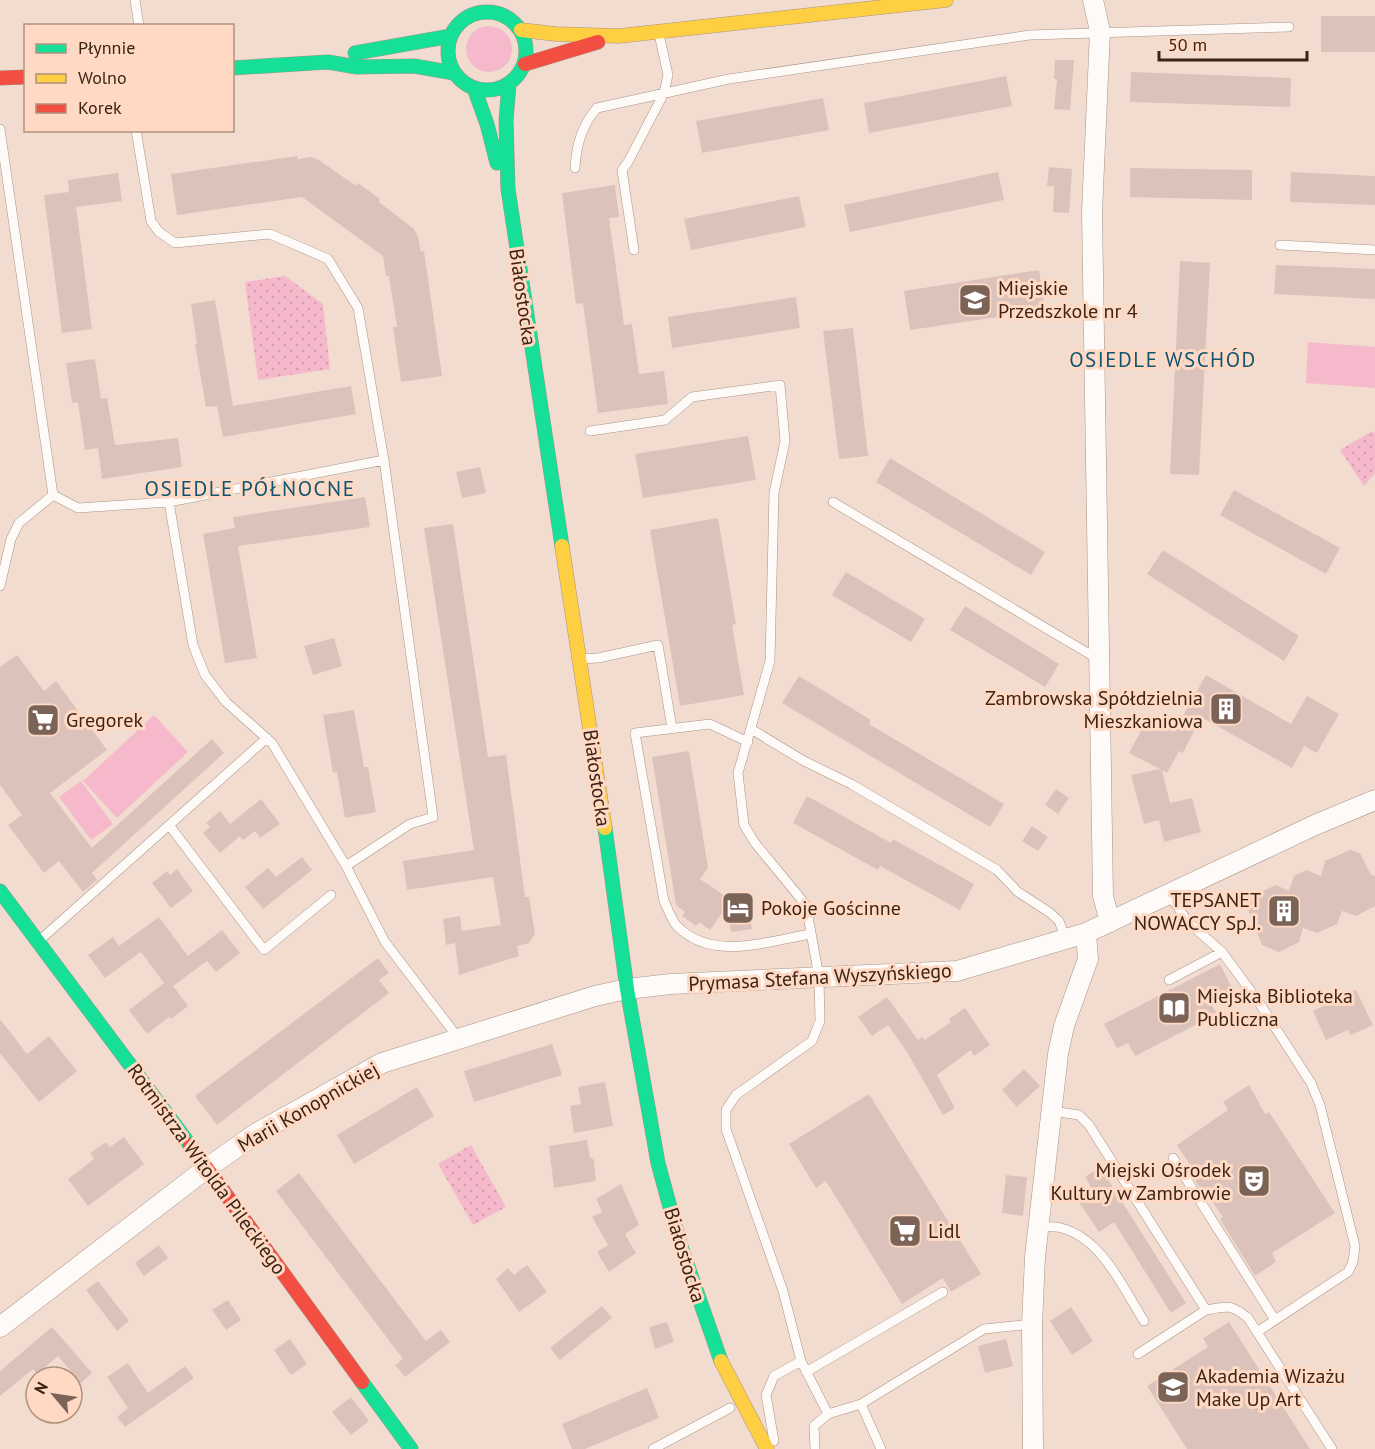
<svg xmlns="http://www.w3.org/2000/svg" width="1375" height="1449" font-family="'PT Sans',sans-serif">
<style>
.grass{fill:#f6b9cb}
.park{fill:url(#park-dots)}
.building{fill:#dbc3bb}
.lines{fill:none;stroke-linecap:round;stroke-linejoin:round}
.lane-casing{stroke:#a89488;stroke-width:10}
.street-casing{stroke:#a89488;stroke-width:21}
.fast-casing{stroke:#a89488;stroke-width:15}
.slow-casing{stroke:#a89488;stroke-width:15}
.jam-casing{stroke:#a89488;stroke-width:15}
.lane{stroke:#fdfaf8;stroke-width:9}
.street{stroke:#fdfaf8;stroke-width:20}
.fast{stroke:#16e098;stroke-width:14}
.slow{stroke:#ffcf43;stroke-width:14}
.jam{stroke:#f24e42;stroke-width:14}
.labels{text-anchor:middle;stroke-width:6;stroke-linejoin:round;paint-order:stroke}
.poi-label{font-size:20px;fill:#3b2416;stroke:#ffd9c3;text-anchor:start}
.street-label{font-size:20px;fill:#3b2416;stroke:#ffd9c3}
.neighbourhood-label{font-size:21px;letter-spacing:1.5px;fill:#0e5571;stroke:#ffd9c3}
</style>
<defs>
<pattern id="park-dots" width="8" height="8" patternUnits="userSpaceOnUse" patternTransform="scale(1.5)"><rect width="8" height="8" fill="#f6b9cb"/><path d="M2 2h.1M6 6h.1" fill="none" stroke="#d49fae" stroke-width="1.8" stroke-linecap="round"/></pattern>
</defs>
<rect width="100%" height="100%" fill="#f2dcd0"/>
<path class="grass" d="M466 49a23 23 0 1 1 46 0a23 23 0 1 1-46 0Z
M1308,342l67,5v41l-69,-5z
M154,715l34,37 -71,66 -34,-37z
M81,781l32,43 -22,16 -32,-43z"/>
<path class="park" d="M285,276l38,28 7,65 -72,11 -13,-98z
M1372,431l3,2v40l-11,13 -24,-36z
M471,1145l35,62 -33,18 -35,-61z"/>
<path class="building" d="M1321,16h54v36h-54z
M1055,60h19l-4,50 -16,-1 3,-30h-3z
M1131,72l160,6 -1,29 -160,-5z
M1006,76l6,30 -143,27 -5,-30z
M823,98l6,32 -127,23 -6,-32z
M297,156l1,3 13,-2 8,3 37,26 2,-3 22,16 -1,3 35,27 4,8 3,15 3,-1 18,125 -41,6 -8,-55h4l-8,-51h-3l-3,-20 -81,-59 -125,18 -6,-41z
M1049,167l23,2 -3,44 -16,-1 1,-26h-7z
M1130,168l122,2v30l-122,-3z
M998,172l6,28 -154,32 -6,-27z
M1291,172l84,4v29l-85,-3z
M118,173l4,28 -46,6 16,122 -30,4 -18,-138 25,-3 -1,-12z
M615,185l4,32 -10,1 15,107 8,-1 7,50 25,-3 4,33 -70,9 -15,-110 -7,1 -14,-111z
M799,196l7,31 -115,23 -7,-31z
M1180,261l30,2 -11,212 -29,-1z
M1276,265l99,4v30l-101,-5z
M1039,270l6,40 -135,20 -6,-39z
M796,297l4,31 -128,20 -4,-31z
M215,300l18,106 118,-20 5,28 -133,23 -6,-31 -11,1 -11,-63h2l-6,-40z
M853,328l15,128 -29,3 -16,-128z
M95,359l6,40 6,-1 8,47 63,-7 4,29 -80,12 -4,-31 -13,2 -7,-48 -6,1 -6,-40z
M748,436l8,44 -113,18 -8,-44z
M890,458l155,94 -14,23 -155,-93z
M480,467l6,26 -24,5 -6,-26z
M1234,490l106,58 -14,26 -106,-59z
M365,497l5,30 -132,19 19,112 -32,5 -22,-129 32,-6 -2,-11z
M718,518l18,106 -4,1 12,70 -64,11 -30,-176z
M453,524l35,233 18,-2 19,142h4l6,37 -6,9 -12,3 2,10 -60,19 -4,-32 -9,2 -3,-26 17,-3 2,15 39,-6 -8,-48 -86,13 -4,-29 71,-11 -50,-322z
M1163,550l136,86 -15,25 -137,-87z
M846,572l79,47 -14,23 -79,-47z
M965,606l94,58 -14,23 -95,-57z
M334,638l8,28 -29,9 -9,-29z
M17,655l27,36 12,-10 51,69 -57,43 42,55 120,-109 12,14 -132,120 5,7 -14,12 -24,-31 -15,12 -36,-48 14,-10 -22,-30v-118z
M1206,675l85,49 16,-28 32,18 -22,39 -13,-7 -12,22 -91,-51 -18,36 -4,-2 -12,22 -5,-3 8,33 22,-5 9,34 -37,10 -5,-22 -15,4 -13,-49 29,-6 -31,-16 19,-35 26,14z
M799,676l72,44 -2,4 135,80 -14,23 -208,-124z
M354,710l10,57h4l8,45 -31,6 -8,-46 -4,1 -10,-58z
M689,751l19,117 -8,11 25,17 21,-3 6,36 -21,3 -4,-26 -17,24 -11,-8 -3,4 -14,-10 3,-4 -9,-7 -24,-148z
M1056,789l13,9 -11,16 -13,-9z
M807,796l84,47 2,-4 81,45 -14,26 -80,-44 -2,4 -85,-47z
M261,799l19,25 -20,14 -5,-7 -12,9 -3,-4 -20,17 -17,-20 7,-6 -4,-4 14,-12 10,13z
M1032,826l16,11 -10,14 -16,-10z
M1350,850l10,3 11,22 4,1v30l-19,10 -14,-5 -5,13 -20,9 -14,-5 -4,14 -20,10 -17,-7 -15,-38 3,-10 26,-12 13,6 5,-15 12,-6 15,6 4,-15z
M302,857l10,13 -49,39 -18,-22 23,-19 8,9z
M177,869l16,22 -22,17 -19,-25 15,-12 3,4z
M159,917l29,39 34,-26 18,23 -24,19 -9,-11 -34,25 15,20 -17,13 -2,-2 -22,17 -18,-24 35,-27 -23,-31 -36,26 -17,-23 25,-18 6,9z
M378,958l11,15 -10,7 10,13 -172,132 -22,-29z
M1220,964l13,26 -23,12 7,12 -82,42 -7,-13 -11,5 -13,-24z
M1356,990l17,35 -22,10 -3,-5 -22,10 -13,-29z
M887,997l31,43 4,-3 3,3 26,-18 -2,-3 16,-11 25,37 -16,11 -3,-6 -34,25 18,33 -12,7 -36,-63 -19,-27 -16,11 -14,-19z
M0,1019l27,35 22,-18 28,35 -38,31 -39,-49z
M552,1044l10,31 -88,27 -10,-31z
M1024,1069l16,17 -23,21 -15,-17z
M605,1082l8,44 -39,7 -4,-27 11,-2 -3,-17z
M1249,1085l16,29 4,-2 66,101 -63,40 4,9 -21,14 -35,-57 3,-2 -19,-27 -2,1 -12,-18 4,-2 -17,-26 51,-35 -5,-8z
M417,1087l17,29 -80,48 -17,-29z
M869,1094l112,180 -30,18 -8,-14 -41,26 -76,-123 -10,7 -27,-44z
M124,1137l20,27 -56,42 -20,-27 26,-20 -4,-6 16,-11 4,5z
M587,1140l3,17 4,3 2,21 -42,7 -5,-42z
M1100,1167l86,136 -15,10 -57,-91 -15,10 -20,-30 15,-10 -9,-15z
M299,1173l127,168 15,-11 9,12 -45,35 -10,-12 8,-6 -127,-168z
M1006,1175l21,2 -4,39 -21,-3z
M621,1184l18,41 -14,9 11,19 -27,19 -12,-20 11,-7 -16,-28 10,-5 -6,-13z
M159,1245l9,13 -24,18 -9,-13z
M527,1265l20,27 -28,20 -23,-33 12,-11 6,7z
M98,1281l31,40 -12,10 -31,-41z
M228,1300l13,20 -15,10 -14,-20z
M602,1306l10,12 -52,42 -10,-12z
M1071,1307l22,34 -21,14 -22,-34z
M667,1322l7,20 -19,7 -6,-22z
M1229,1322l81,127h-123l-40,-63 61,-39 -5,-9z
M52,1327l40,46 -11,10 -23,-27 -21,18 -4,-5 -33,27v-25z
M290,1339l17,25 -16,11 -17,-25z
M1006,1339l7,27 -28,7 -7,-27z
M128,1363l20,30 37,-27 9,12 -69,49 -8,-10 11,-9 -21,-31z
M647,1388l12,30 -74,31h-13l-10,-25z
M351,1397l18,24 -18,14 -19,-23z"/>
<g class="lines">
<g class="lane-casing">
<path id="lane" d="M135,0l4,26
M0,129l53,366 25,13 91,-6 215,-42
M136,130l15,91 8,11 16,11 95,-9 58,25 30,49 26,152 49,357 -23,7 -64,42
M575,168c1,-22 7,-43 22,-60l132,-29 301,-44 259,-8
M1280,245l95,5
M634,250l-12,-80 6,-8 36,-69 4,-18 -9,-41
M590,431l75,-11 27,-23 88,-12 5,56 -11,52 -4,168 -32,112 6,52 11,18 51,62 13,72 1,44 -8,20 -76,54 -10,15v19l57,162 18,70 27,53 33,-10 123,-75 48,-5
M169,502l24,143 12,30 21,27 46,41 74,123 39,76 74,97
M833,502l265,157
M0,586l11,-47 8,-16 34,-28
M581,659l17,-1 60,-13 14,83
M751,729l53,32 47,23 146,86 21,22 31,20 10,9 7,19
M748,742l-38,-18 -75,9 29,168c4,8 7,18 13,25 35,36 91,15 134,8
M169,825l95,125 67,-55
M1169,895l20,28 33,29 36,49 53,82 9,22 35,141 -2,16 -5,10 -91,60
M40,940l227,-202
M1169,980l53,-28
M1052,1111l27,4 10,10 117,185c21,-4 25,-6 42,8l84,131
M1173,1158l102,162
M1038,1227c8,0 16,-1 23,1 41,10 62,60 83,93
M1138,1354l68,-44
M806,1372l137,-80
M861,1404l20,45
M774,1441l-8,-46 8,-19 27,-15
M653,1449l77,-41
M815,1449l-1,-23 14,-12"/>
</g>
<g class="street-casing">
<path id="street" d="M1093,0l7,31 -8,181 11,684 7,26
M0,1327l207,-159 50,-35 125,-70 213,-67 32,-7 44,-5 286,-13 129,-38 229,-108 60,-25
M1033,1449l-1,-125 3,-67 23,-203 6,-28 24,-67 -2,-26"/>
</g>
<g class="fast-casing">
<path id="fast" d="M448 51a39 39 0 1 1 78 0a39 39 0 1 1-78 0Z
M355,53l96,-17
M232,68l96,-6 29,5 57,-1 40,7
M509,84l-3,37 2,68 54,357
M474,88l13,36 10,39
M605,828l22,161 31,174 22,81 41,117
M0,891l190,254
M362,1382l49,67"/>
</g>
<g class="slow-casing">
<path id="slow" d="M521,30l35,4 63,2 327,-36
M562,546l43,282
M721,1361l46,88"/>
</g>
<g class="jam-casing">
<path id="jam" d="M525,64l73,-22
M0,78l26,-1
M190,1145l172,237"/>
</g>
<use href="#lane" class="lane"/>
<use href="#street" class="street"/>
<use href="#fast" class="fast"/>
<use href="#slow" class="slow"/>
<use href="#jam" class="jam"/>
</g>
<defs>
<g id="school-square" transform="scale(1.725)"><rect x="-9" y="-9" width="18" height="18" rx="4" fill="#7b6457" stroke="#ffd9c3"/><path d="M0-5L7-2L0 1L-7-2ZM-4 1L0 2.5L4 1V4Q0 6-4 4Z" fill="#fff"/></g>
<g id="building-square" transform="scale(1.725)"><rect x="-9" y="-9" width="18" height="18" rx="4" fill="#7b6457" stroke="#ffd9c3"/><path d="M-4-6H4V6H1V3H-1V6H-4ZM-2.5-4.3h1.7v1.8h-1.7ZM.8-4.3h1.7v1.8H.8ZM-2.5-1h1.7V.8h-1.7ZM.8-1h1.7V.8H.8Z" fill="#fff"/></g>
<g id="supermarket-square" transform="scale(1.725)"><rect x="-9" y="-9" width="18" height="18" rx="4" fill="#7b6457" stroke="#ffd9c3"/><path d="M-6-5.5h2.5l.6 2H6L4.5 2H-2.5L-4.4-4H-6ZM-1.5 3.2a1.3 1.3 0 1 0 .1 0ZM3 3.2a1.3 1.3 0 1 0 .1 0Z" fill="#fff"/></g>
<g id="hotel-square" transform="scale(1.725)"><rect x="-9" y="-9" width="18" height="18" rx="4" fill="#7b6457" stroke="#ffd9c3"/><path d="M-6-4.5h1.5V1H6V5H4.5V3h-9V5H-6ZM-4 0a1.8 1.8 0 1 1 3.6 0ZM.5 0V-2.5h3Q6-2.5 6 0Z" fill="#fff"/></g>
<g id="library-square" transform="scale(1.725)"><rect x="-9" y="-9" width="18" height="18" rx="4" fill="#7b6457" stroke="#ffd9c3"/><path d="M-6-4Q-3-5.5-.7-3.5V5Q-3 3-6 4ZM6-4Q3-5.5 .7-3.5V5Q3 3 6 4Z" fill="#fff"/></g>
<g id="theatre-square" transform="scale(1.725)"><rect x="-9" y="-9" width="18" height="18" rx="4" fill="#7b6457" stroke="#ffd9c3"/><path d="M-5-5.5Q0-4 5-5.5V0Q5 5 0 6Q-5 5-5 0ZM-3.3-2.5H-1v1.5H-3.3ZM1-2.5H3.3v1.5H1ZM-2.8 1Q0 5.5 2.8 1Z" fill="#fff"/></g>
<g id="university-square" transform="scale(1.725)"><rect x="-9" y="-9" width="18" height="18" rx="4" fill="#7b6457" stroke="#ffd9c3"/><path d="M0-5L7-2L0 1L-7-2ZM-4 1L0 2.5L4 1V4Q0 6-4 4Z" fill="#fff"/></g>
</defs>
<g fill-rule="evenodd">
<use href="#school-square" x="975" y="300"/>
<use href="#building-square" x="1226" y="709"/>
<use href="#supermarket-square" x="43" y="720"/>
<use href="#hotel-square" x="738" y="908"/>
<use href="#building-square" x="1284" y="911"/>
<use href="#library-square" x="1174" y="1008"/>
<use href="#theatre-square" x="1254" y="1181"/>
<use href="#supermarket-square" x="905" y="1231"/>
<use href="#university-square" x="1173" y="1387"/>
</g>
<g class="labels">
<g class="poi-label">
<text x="998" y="295">Miejskie<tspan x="998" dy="23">Przedszkole nr 4</tspan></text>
<text x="1203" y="705" text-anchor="end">Zambrowska Spółdzielnia<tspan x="1203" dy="23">Mieszkaniowa</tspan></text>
<text x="66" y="727">Gregorek</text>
<text x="1261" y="907" text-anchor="end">TEPSANET<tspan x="1261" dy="23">NOWACCY Sp.J.</tspan></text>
<text x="761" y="915">Pokoje Gościnne</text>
<text x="1197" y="1003">Miejska Biblioteka<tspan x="1197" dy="23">Publiczna</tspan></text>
<text x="1231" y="1177" text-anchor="end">Miejski Ośrodek<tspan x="1231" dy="23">Kultury w Zambrowie</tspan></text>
<text x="928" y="1238">Lidl</text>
<text x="1196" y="1383">Akademia Wizażu<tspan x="1196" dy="23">Make Up Art</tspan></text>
</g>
<g class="street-label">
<text transform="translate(523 297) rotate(82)" y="7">Białostocka</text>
<text transform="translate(597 778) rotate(82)" y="7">Białostocka</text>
<text transform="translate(820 977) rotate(-3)" y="7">Prymasa Stefana Wyszyńskiego</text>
<text transform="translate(308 1107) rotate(-30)" y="7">Marii Konopnickiej</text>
<text transform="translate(207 1169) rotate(54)" y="7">Rotmistrza Witolda Pileckiego</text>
<text transform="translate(685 1255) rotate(73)" y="7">Białostocka</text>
</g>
<g class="neighbourhood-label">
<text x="1163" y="367">OSIEDLE WSCHÓD</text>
<text x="250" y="496">OSIEDLE PÓŁNOCNE</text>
</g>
</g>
<rect x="24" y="24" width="210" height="108" fill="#ffd9c3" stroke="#b1917e" stroke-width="1.5"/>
<rect x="36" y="44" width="30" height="9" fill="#16e098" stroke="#b1917e" stroke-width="1.5"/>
<text x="78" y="54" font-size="18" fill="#3b2416">Płynnie</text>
<rect x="36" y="74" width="30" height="9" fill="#ffcf43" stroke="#b1917e" stroke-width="1.5"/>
<text x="78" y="84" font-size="18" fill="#3b2416">Wolno</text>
<rect x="36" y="104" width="30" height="9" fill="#f24e42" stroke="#b1917e" stroke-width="1.5"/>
<text x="78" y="114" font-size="18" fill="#3b2416">Korek</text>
<g transform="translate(54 1395) rotate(299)"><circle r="28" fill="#ffd9c3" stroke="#b1917e" stroke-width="1.5"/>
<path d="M0-4.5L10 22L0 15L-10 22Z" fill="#7b6457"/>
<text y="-9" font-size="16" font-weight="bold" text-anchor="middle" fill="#3b2416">N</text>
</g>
<path d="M1159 51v9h148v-9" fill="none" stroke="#3b2416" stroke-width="3"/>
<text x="1168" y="51" font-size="18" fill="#3b2416" stroke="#ffd9c3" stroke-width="4.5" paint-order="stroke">50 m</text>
</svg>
